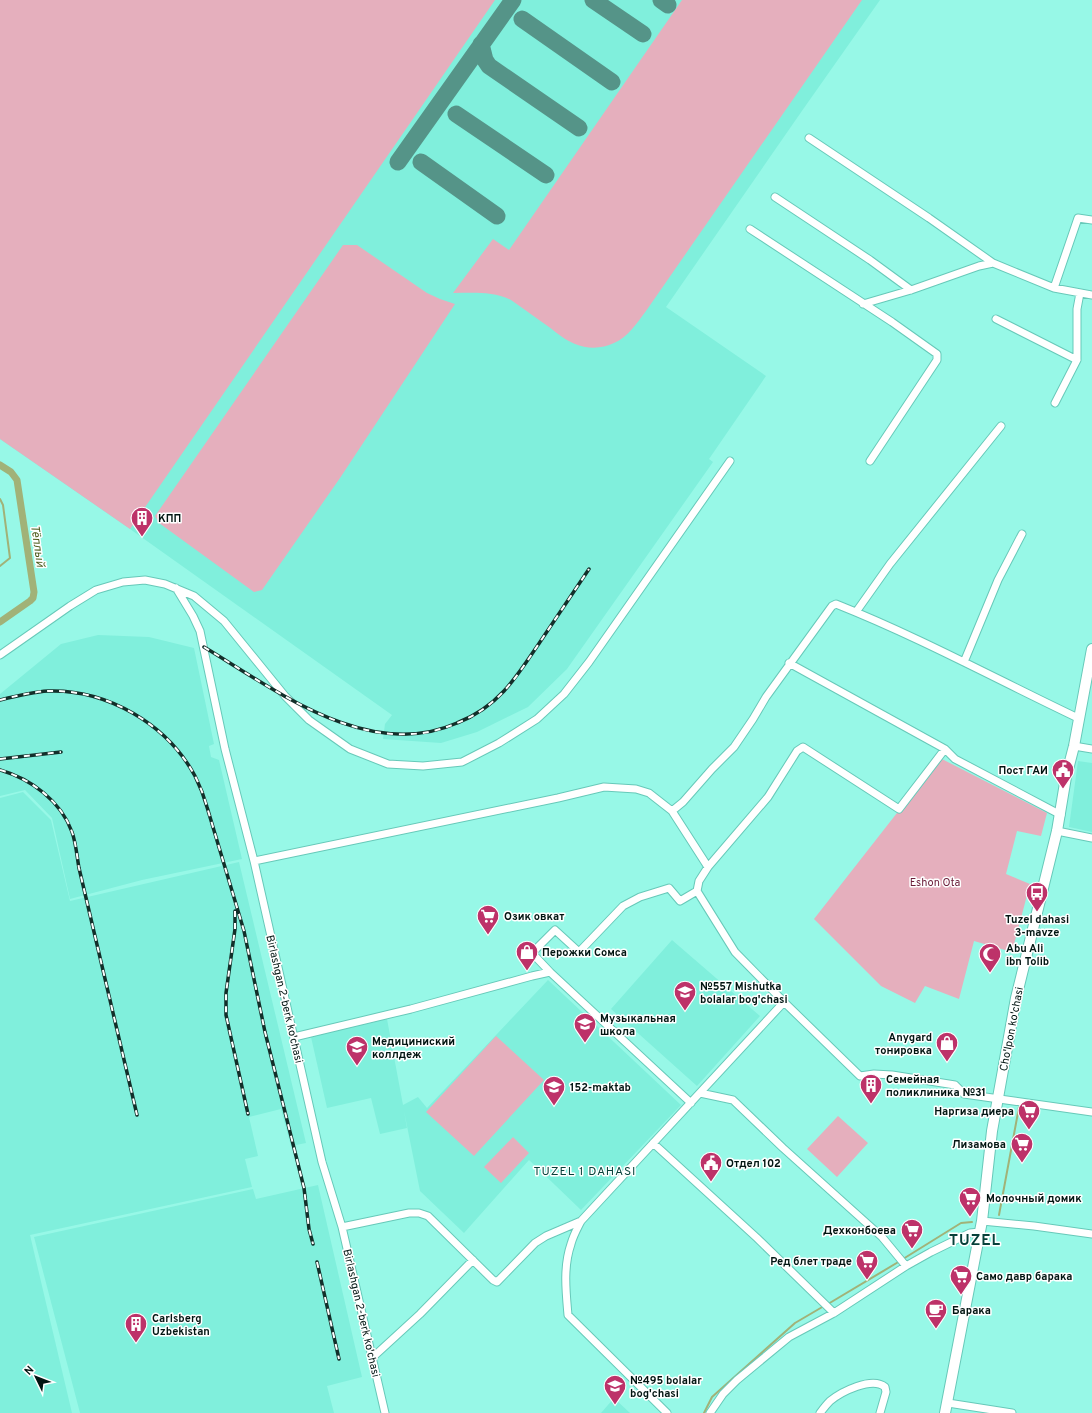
<svg xmlns="http://www.w3.org/2000/svg" width="1092" height="1413" font-family="Overpass,sans-serif">
<style>
.built{fill:#80efdc}
.green{fill:#e5afbd}
.lines{fill:none;stroke-linecap:round;stroke-linejoin:round}
.stream{stroke:#a1b278;stroke-width:2}
.canal{stroke:#a1b278;stroke-width:7}
.taxiway{stroke:#559488;stroke-width:17}
.street-casing{stroke:#67c9b9;stroke-width:9}
.secondary-casing{stroke:#67c9b9;stroke-width:12}
.street{stroke:#fff;stroke-width:7}
.secondary{stroke:#fff;stroke-width:10}
.rail-casing{stroke:#132f2a;stroke-width:3.5}
.rail{stroke:#fff;stroke-width:2;stroke-dasharray:6;stroke-linecap:butt}
.labels{text-anchor:middle;stroke-width:3;stroke-linejoin:round;paint-order:stroke}
.poi-label{font-size:11px;font-weight:bold;fill:#021512;stroke:#fff;text-anchor:start}
.park-label{font-size:11px;fill:#6b1e3a;stroke:#fff}
.street-label{font-size:11px;fill:#021512;stroke:#fff}
.water-label{font-size:12px;font-style:italic;fill:#495818;stroke:#fff}
.neighbourhood-label{font-size:12px;letter-spacing:1px;fill:#07413a;stroke:#fff}
.district-label{font-size:15px;font-weight:bold;letter-spacing:1px;fill:#07413a;stroke:#fff}
</style>
<rect width="100%" height="100%" fill="#97f8e7"/>
<path class="built" d="M0,0h880l-76,108 -138,199 100,69 -57,83 4,3 -146,207 -39,38 -51,25 -36,11 -58,-4 2,-15 7,-9 -262,-186 -130,-90z
M98,635l51,2 45,11 20,96 -5,2 2,11 8,3 23,99 -100,21 -72,19 -18,-81 -27,-28 -25,6v-102l61,-50z
M1078,761l14,2v69l-23,-5z
M23,792l28,28 19,81 169,-39 67,281 -15,3 -10,-37 -32,8 9,39 -13,3 7,28 -222,48 42,178h-72v-615z
M672,940l88,76 -63,70 -86,-77z
M548,980l133,125 -100,105 -52,-50 -65,73 -44,-42 -16,-80 3,17 -27,6 -9,-36 -44,10 -16,-71 76,-18 16,86 15,-8 9,11z
M318,1185l44,192 -35,9 7,27h-254l-46,-176 219,-48 3,10z
M614,1398l16,15h-29z"/>
<path class="green" d="M0,0h495l-365,529 -130,-90z
M682,0h180l-216,311c-9,12 -18,26 -32,32 -12,6 -27,6 -39,1 -10,-4 -18,-11 -26,-17 -13,-9 -25,-18 -38,-27 -18,-9 -38,-7 -58,-7l40,-54 16,11z
M343,245h14l70,48 13,6 15,5 -115,174 -78,112 -8,2 -95,-69 -4,-7z
M940,758l107,55 -6,23 -24,-5 -11,43 24,10 -18,68 -38,-11 -15,58 -34,-13 -10,17 -34,-17 -67,-67z
M496,1036l48,44 -70,76 -48,-44z
M838,1116l30,27 -31,34 -30,-28z
M513,1137l16,16 -28,30 -17,-16z"/>
<g class="lines">
<path class="stream" d="M0,499l3,6 7,53 -10,8
M999,1215l20,-108
M903,1259l58,-36 11,-1
M828,1304l72,-43
M704,1413l8,-16 83,-74 29,-17"/>
<path class="canal" d="M0,465l11,7 6,8 17,112 -1,6 -3,3 -30,21"/>
<path class="taxiway" d="M593,0l50,34
M661,0l7,5
M522,19l90,63
M481,44l4,16 4,6 90,62
M456,114l90,61
M398,162l115,-162
M421,162l76,54"/>
<g class="street-casing">
<path id="street" d="M809,138l120,80 64,45
M775,197l95,63 41,30
M750,229l142,93 45,32v6l-67,101
M1054,288l24,-70 14,2
M863,304l48,-14 68,-24 14,-3 61,25 38,7
M996,319l81,41
M1055,403l22,-43v-51l3,-16
M176,588l17,28 7,15 25,118 29,112 68,301 20,65 43,186
M856,612l34,-48 111,-138
M0,655l70,-49 26,-16 27,-8 22,-2 20,4 29,12 30,25 61,75 24,24 41,29 38,15 35,2 39,-4 37,-19 38,-24 27,-25 25,-32 141,-201
M964,662l34,-82 24,-46
M789,663l156,86 10,10 106,56
M1074,746l18,3
M672,811l11,-9 29,-33 22,-22 19,-28 13,-22 66,-91 4,-2c83,33 162,76 242,114
M1057,831l35,7
M254,861l304,-63 46,-11 32,2 13,4 23,18 36,56 -9,14 -2,10 38,61 49,50 76,74 14,-2 18,1 63,10 9,9 128,18
M708,867l60,-70 29,-46 6,-4 96,62 46,-60
M550,972l-18,-19 23,-23 24,22 44,-46 17,-9 29,-9 11,13 17,-10
M294,1037l117,-28 121,-33 18,-4 141,131
M700,1093l33,7 50,48 99,89 24,29
M653,1143l104,95 77,75
M982,1221l52,5 58,8
M342,1227l67,-14h10l9,3 65,64 4,2 38,-39 11,-7 35,-15
M372,1358l48,-44 53,-54
M948,1403l64,10
M667,1413l-99,-98c-2,-23 -5,-48 3,-71 2,-8 6,-15 10,-23l203,-219
M710,1413l13,-19 14,-14 52,-43 45,-24 72,-47 25,-14 39,-19 10,-1
M820,1413c3,-4 7,-9 10,-12 11,-9 42,-25 55,-14l1,5 -6,21"/>
</g>
<g class="secondary-casing">
<path id="secondary" d="M945,1413l37,-192 10,-90 24,-133 41,-167 9,-54 8,-31 18,-97"/>
</g>
<use href="#street" class="street"/>
<use href="#secondary" class="secondary"/>
<g class="rail-casing">
<path id="rail" d="M204,647c73,44 165,115 253,76 18,-7 34,-18 47,-32 14,-15 25,-33 36,-49 16,-24 33,-49 49,-73
M0,700c16,-4 32,-8 48,-9 59,-2 119,33 147,85 5,10 9,20 12,31l37,124 21,101 39,156 5,41 4,15
M0,759l61,-7
M0,770c31,9 61,31 72,62 4,11 5,25 7,36l58,247
M235,911v18l-9,64v22l22,99
M317,1262l22,97"/>
</g>
<use href="#rail" class="rail"/>
</g>
<defs>
<g id="building-pin" transform="scale(1.15)"><path d="M0 17L-7.5 6A9.5 9.5 0 1 1 7.5 6Z" fill="#bd3269" stroke="#fff"/><path d="M-4-6H4V6H1V3H-1V6H-4ZM-2.5-4.3h1.7v1.8h-1.7ZM.8-4.3h1.7v1.8H.8ZM-2.5-1h1.7V.8h-1.7ZM.8-1h1.7V.8H.8Z" fill="#fff"/></g>
<g id="civic-pin" transform="scale(1.15)"><path d="M0 17L-7.5 6A9.5 9.5 0 1 1 7.5 6Z" fill="#bd3269" stroke="#fff"/><path d="M-.6-6.5H3V-4.5H.6V-3L4-1V1h2V6H-6V1h2V-1L-.6-3ZM-1.2 2.5V6h2.4V2.5Z" fill="#fff"/></g>
<g id="bus-pin" transform="scale(1.15)"><path d="M0 17L-7.5 6A9.5 9.5 0 1 1 7.5 6Z" fill="#bd3269" stroke="#fff"/><path d="M-5-6H5V4H4V6H2V4H-2V6H-4V4H-5ZM-3.5-4V0h7V-4ZM-3.5 1.2v1.5H-2V1.2ZM2 1.2v1.5H3.5V1.2Z" fill="#fff"/></g>
<g id="supermarket-pin" transform="scale(1.15)"><path d="M0 17L-7.5 6A9.5 9.5 0 1 1 7.5 6Z" fill="#bd3269" stroke="#fff"/><path d="M-6-5.5h2.5l.6 2H6L4.5 2H-2.5L-4.4-4H-6ZM-1.5 3.2a1.3 1.3 0 1 0 .1 0ZM3 3.2a1.3 1.3 0 1 0 .1 0Z" fill="#fff"/></g>
<g id="shop-pin" transform="scale(1.15)"><path d="M0 17L-7.5 6A9.5 9.5 0 1 1 7.5 6Z" fill="#bd3269" stroke="#fff"/><path d="M-5-2.5h2.3a2.7 3.5 0 0 1 5.4 0H5L5.5 6h-11ZM-1.5-2.5h3a1.5 2.3 0 0 0-3 0Z" fill="#fff"/></g>
<g id="mosque-pin" transform="scale(1.15)"><path d="M0 17L-7.5 6A9.5 9.5 0 1 1 7.5 6Z" fill="#bd3269" stroke="#fff"/><path d="M3.5-4.9A6 6 0 1 0 3.5 4.9A5 5 0 1 1 3.5-4.9Z" fill="#fff"/></g>
<g id="school-pin" transform="scale(1.15)"><path d="M0 17L-7.5 6A9.5 9.5 0 1 1 7.5 6Z" fill="#bd3269" stroke="#fff"/><path d="M0-5L7-2L0 1L-7-2ZM-4 1L0 2.5L4 1V4Q0 6-4 4Z" fill="#fff"/></g>
<g id="university-pin" transform="scale(1.15)"><path d="M0 17L-7.5 6A9.5 9.5 0 1 1 7.5 6Z" fill="#bd3269" stroke="#fff"/><path d="M0-5L7-2L0 1L-7-2ZM-4 1L0 2.5L4 1V4Q0 6-4 4Z" fill="#fff"/></g>
<g id="cafe-pin" transform="scale(1.15)"><path d="M0 17L-7.5 6A9.5 9.5 0 1 1 7.5 6Z" fill="#bd3269" stroke="#fff"/><path d="M-5.5-4.5H6V0H3Q3 3.5 0 3.5H-2.5Q-5.5 3.5-5.5 0ZM3-3.2v2h1.7v-2ZM-6 4.5H4V6H-6Z" fill="#fff"/></g>
</defs>
<g fill-rule="evenodd">
<use href="#building-pin" x="142" y="518"/>
<use href="#civic-pin" x="1063" y="770"/>
<use href="#bus-pin" x="1037" y="893"/>
<use href="#supermarket-pin" x="488" y="916"/>
<use href="#shop-pin" x="527" y="952"/>
<use href="#mosque-pin" x="990" y="954"/>
<use href="#school-pin" x="685" y="992"/>
<use href="#school-pin" x="585" y="1024"/>
<use href="#shop-pin" x="947" y="1043"/>
<use href="#university-pin" x="357" y="1047"/>
<use href="#building-pin" x="871" y="1085"/>
<use href="#school-pin" x="554" y="1087"/>
<use href="#supermarket-pin" x="1029" y="1111"/>
<use href="#supermarket-pin" x="1022" y="1144"/>
<use href="#civic-pin" x="711" y="1163"/>
<use href="#supermarket-pin" x="970" y="1198"/>
<use href="#supermarket-pin" x="912" y="1230"/>
<use href="#supermarket-pin" x="867" y="1261"/>
<use href="#supermarket-pin" x="961" y="1276"/>
<use href="#cafe-pin" x="936" y="1310"/>
<use href="#building-pin" x="136" y="1324"/>
<use href="#school-pin" x="615" y="1386"/>
</g>
<g class="labels">
<g class="poi-label">
<text x="158" y="522">КПП</text>
<text x="1048" y="774" text-anchor="end">Пост ГАИ</text>
<text x="504" y="920">Озик овкат</text>
<text x="1037" y="923" text-anchor="middle">Tuzel dahasi<tspan x="1037" dy="13">3-mavze</tspan></text>
<text x="1006" y="952">Abu Ali<tspan x="1006" dy="13">ibn Tolib</tspan></text>
<text x="542" y="956">Перожки Сомса</text>
<text x="700" y="990">№557 Mishutka<tspan x="700" dy="13">bolalar bog'chasi</tspan></text>
<text x="600" y="1022">Музыкальная<tspan x="600" dy="13">школа</tspan></text>
<text x="932" y="1041" text-anchor="end">Anygard<tspan x="932" dy="13">тонировка</tspan></text>
<text x="372" y="1045">Медициниский<tspan x="372" dy="13">коллдеж</tspan></text>
<text x="886" y="1083">Семейная<tspan x="886" dy="13">поликлиника №31</tspan></text>
<text x="570" y="1091">152-maktab</text>
<text x="1014" y="1115" text-anchor="end">Наргиза диера</text>
<text x="1006" y="1148" text-anchor="end">Лизамова</text>
<text x="726" y="1167">Отдел 102</text>
<text x="986" y="1202">Молочный домик</text>
<text x="896" y="1234" text-anchor="end">Дехконбоева</text>
<text x="852" y="1265" text-anchor="end">Ред блет траде</text>
<text x="976" y="1280">Само давр барака</text>
<text x="952" y="1314">Барака</text>
<text x="152" y="1322">Carlsberg<tspan x="152" dy="13">Uzbekistan</tspan></text>
<text x="630" y="1384">№495 bolalar<tspan x="630" dy="13">bog'chasi</tspan></text>
</g>
<g class="park-label">
<text x="935" y="886">Eshon Ota</text>
</g>
<g class="street-label">
<text transform="translate(285 999) rotate(77)" y="4">Birlashgan 2-berk ko'chasi</text>
<text transform="translate(1011 1029) rotate(-79)" y="4">Cho'lpon ko'chasi</text>
<text transform="translate(362 1313) rotate(77)" y="4">Birlashgan 2-berk ko'chasi</text>
</g>
<g class="water-label">
<text transform="translate(38 546) rotate(82)" y="4">Тёплый</text>
</g>
<g class="neighbourhood-label">
<text x="585" y="1175">TUZEL 1 DAHASI</text>
</g>
<g class="district-label">
<text x="975" y="1245">TUZEL</text>
</g>
</g>
<g transform="translate(36 1377) rotate(313)" stroke="#ffffff" stroke-width="3" paint-order="stroke">
<path d="M0-3L7 15L0 10L-7 15Z" fill="#021512"/>
<text y="-6" font-size="11" font-weight="bold" text-anchor="middle" fill="#021512">N</text>
</g>
</svg>
